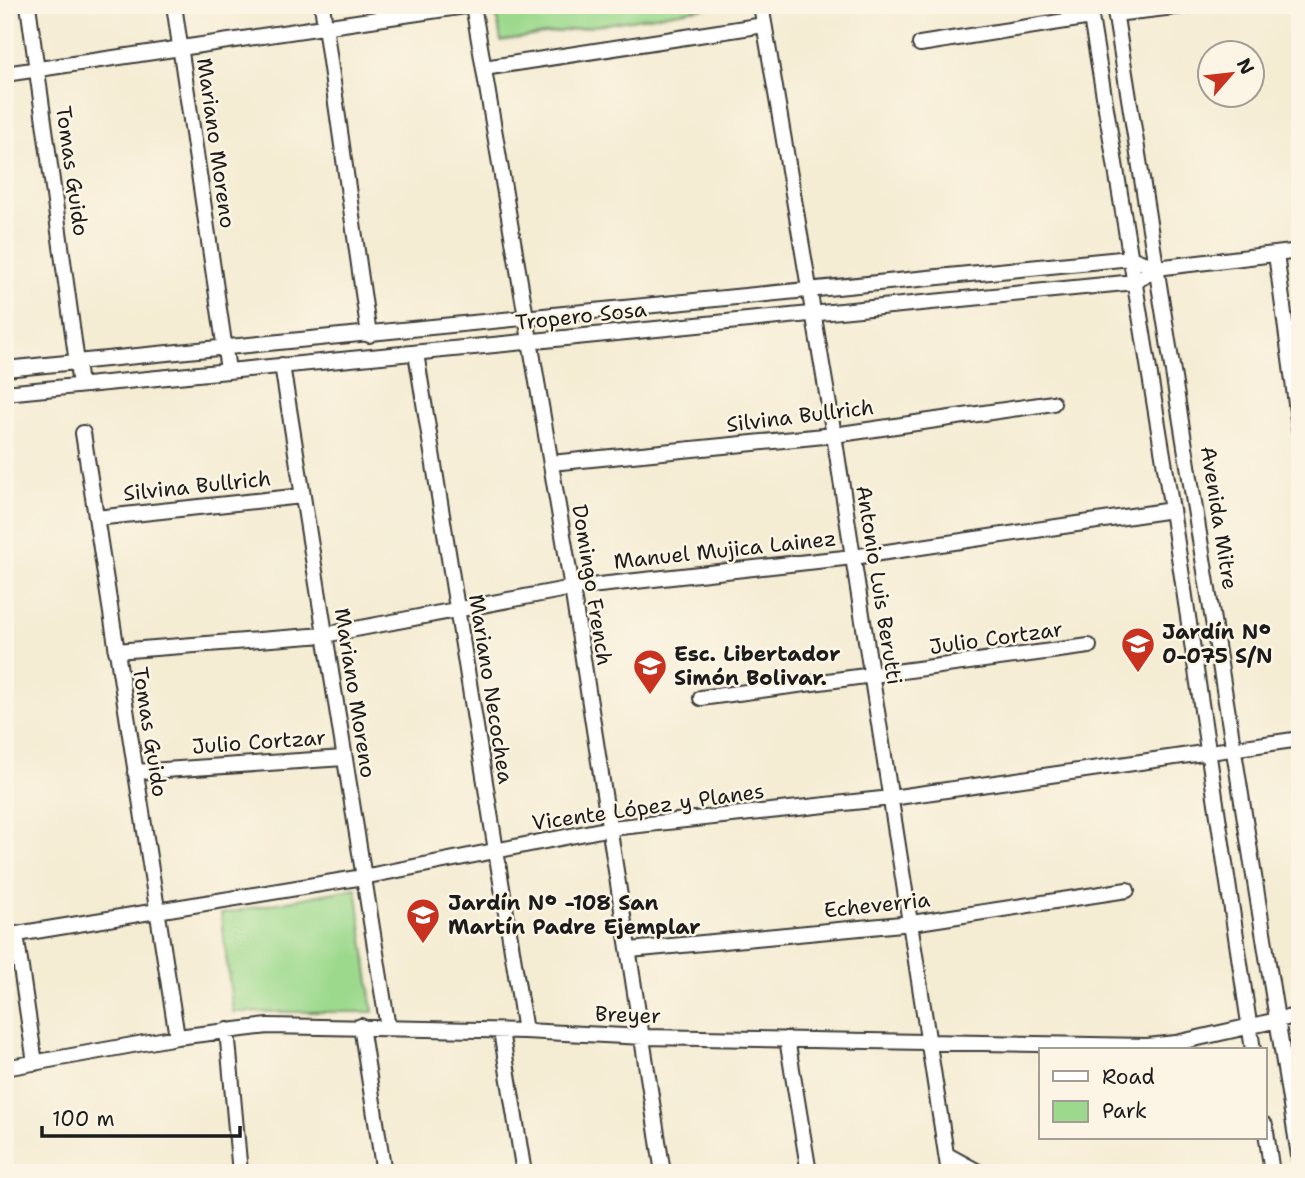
<svg xmlns="http://www.w3.org/2000/svg" width="1305" height="1178" font-family="'Shantell Sans',sans-serif">
<style>
.green{fill:#9cd98d;stroke:#5c7a54;stroke-width:2}
.lines{fill:none;stroke-linecap:round;stroke-linejoin:round}
.minor-casing{stroke:#3c3b37;stroke-width:18}
.minor{stroke:#fff;stroke-width:14}
.labels{text-anchor:middle;stroke-width:5;stroke-linejoin:round;paint-order:stroke}
.street-label{font-size:21px;fill:#1c1c1c;stroke:#fcf5e5}
.poi-label{font-size:21px;font-weight:bold;fill:#1c1c1c;stroke:#fcf5e5;text-anchor:start}
</style>
<rect width="100%" height="100%" fill="#fcf5e5"/>
<filter id="ink" filterUnits="userSpaceOnUse"><feTurbulence type="fractalNoise" baseFrequency=".0143" numOctaves="2"/><feDisplacementMap in="SourceGraphic" scale="14" xChannelSelector="R" yChannelSelector="G"/><feConvolveMatrix kernelMatrix="1 2 1 2 8 2 1 2 1" color-interpolation-filters="sRGB"/></filter>
<filter id="wash" filterUnits="userSpaceOnUse"><feTurbulence type="fractalNoise" baseFrequency=".00686" numOctaves="4" result="noise"/><feDisplacementMap in="SourceGraphic" scale="28" xChannelSelector="R" yChannelSelector="G"/><feGaussianBlur stdDeviation="1.57" result="paint"/><feColorMatrix in="noise" values="0 0 0 0 0 0 0 0 0 0 0 0 0 0 0 0 0 1.4 0 .05"/><feComposite in="paint" operator="in"/></filter>
<g filter="url(#wash)">
<rect width="100%" height="100%" fill="#f4ecd3"/>
<path class="green" d="M495,5h228l-222,36z
M356,888l17,124h-140l-12,-98z"/>
</g>
<g filter="url(#ink)">
<g class="lines">
<g class="minor-casing">
<path id="minor" d="M28,5l52,380
M174,5l54,365
M322,5l47,330
M473,5l99,583 91,585
M761,5l73,430 115,738
M1089,5l83,505 81,540
M1114,5l186,1157
M1115,14l76,-9
M920,44l171,-27
M484,68l280,-43
M5,74l467,-69
M1276,254l24,180
M416,353l109,678
M282,365l106,663
M5,369l1126,-111 25,10 144,-17
M5,393l1130,-111 21,-14
M83,433l94,604
M551,463l283,-28 219,-32
M96,518l206,-22
M116,651l208,-16 248,-47 281,-31 319,-47
M701,698l388,-52
M135,772l209,-14
M16,934l19,129
M5,936l358,-59 248,-49 280,-30 409,-59
M630,950l282,-27 215,-33
M361,1026l23,147
M227,1030l13,143
M501,1031l23,142
M787,1039l22,134
M5,1068l172,-31 91,-11 257,5 119,6 503,9 29,-3 124,-28
M1265,1125l7,48
M947,1155l33,18"/>
</g>
<use href="#minor" class="minor"/>
</g>
</g>
<defs>
<g id="school-pin" transform="scale(1.75)"><path d="M0 17L-7.5 6A9.5 9.5 0 1 1 7.5 6Z" fill="#c8321e" stroke="#fcf5e5"/><path d="M0-5L7-2L0 1L-7-2ZM-4 1L0 2.5L4 1V4Q0 6-4 4Z" fill="#fff"/></g>
</defs>
<g fill-rule="evenodd">
<use href="#school-pin" x="1138" y="644"/>
<use href="#school-pin" x="650" y="666"/>
<use href="#school-pin" x="423" y="915"/>
</g>
<g class="labels">
<g class="street-label">
<text transform="translate(216 143) rotate(82)" y="7">Mariano Moreno</text>
<text transform="translate(72 171) rotate(82)" y="7">Tomas Guido</text>
<text transform="translate(581 316) rotate(-6)" y="7">Tropero Sosa</text>
<text transform="translate(800 416) rotate(-7)" y="7">Silvina Bullrich</text>
<text transform="translate(197 486) rotate(-6)" y="7">Silvina Bullrich</text>
<text transform="translate(1219 518) rotate(81)" y="7">Avenida Mitre</text>
<text transform="translate(725 550) rotate(-6)" y="7">Manuel Mujica Lainez</text>
<text transform="translate(592 585) rotate(81)" y="7">Domingo French</text>
<text transform="translate(879 585) rotate(81)" y="7">Antonio Luis Berutti</text>
<text transform="translate(996 638) rotate(-8)" y="7">Julio Cortzar</text>
<text transform="translate(491 689) rotate(81)" y="7">Mariano Necochea</text>
<text transform="translate(355 693) rotate(81)" y="7">Mariano Moreno</text>
<text transform="translate(150 732) rotate(81)" y="7">Tomas Guido</text>
<text transform="translate(259 742) rotate(-4)" y="7">Julio Cortzar</text>
<text transform="translate(648 807) rotate(-8)" y="7">Vicente López y Planes</text>
<text transform="translate(877 905) rotate(-6)" y="7">Echeverria</text>
<text transform="translate(628 1015) rotate(2)" y="7">Breyer</text>
</g>
<g class="poi-label">
<text x="1162" y="639">Jardín N°<tspan x="1162" dy="24">0-075 S/N</tspan></text>
<text x="674" y="661">Esc. Libertador<tspan x="674" dy="24">Simón Bolivar.</tspan></text>
<text x="448" y="910">Jardín N° -108 San<tspan x="448" dy="24">Martín Padre Ejemplar</tspan></text>
</g>
</g>
<rect width="1305" height="1178" fill="none" stroke="#fcf5e5" stroke-width="28"/>
<rect x="1039" y="1048" width="228" height="91" fill="#fcf5e5" stroke="#a29e95" stroke-width="2"/>
<rect x="1053" y="1071" width="35" height="10" fill="#ffffff" stroke="#a29e95" stroke-width="2"/>
<text x="1102" y="1084" font-size="21" fill="#1c1c1c">Road</text>
<rect x="1053" y="1101" width="35" height="21" fill="#9cd98d" stroke="#a29e95" stroke-width="2"/>
<text x="1102" y="1118" font-size="21" fill="#1c1c1c">Park</text>
<g transform="translate(1231 74) rotate(62)"><circle r="33" fill="#fcf5e5" stroke="#a29e95" stroke-width="2"/>
<path d="M0-5L12 26L0 18L-12 26Z" fill="#c8321e"/>
<text y="-10" font-size="19" font-weight="bold" text-anchor="middle" fill="#1c1c1c">N</text>
</g>
<path d="M42 1126v10h198v-10" fill="none" stroke="#1c1c1c" stroke-width="3.5"/>
<text x="52" y="1126" font-size="21" fill="#1c1c1c" stroke="#fcf5e5" stroke-width="5" paint-order="stroke">100 m</text>
</svg>
